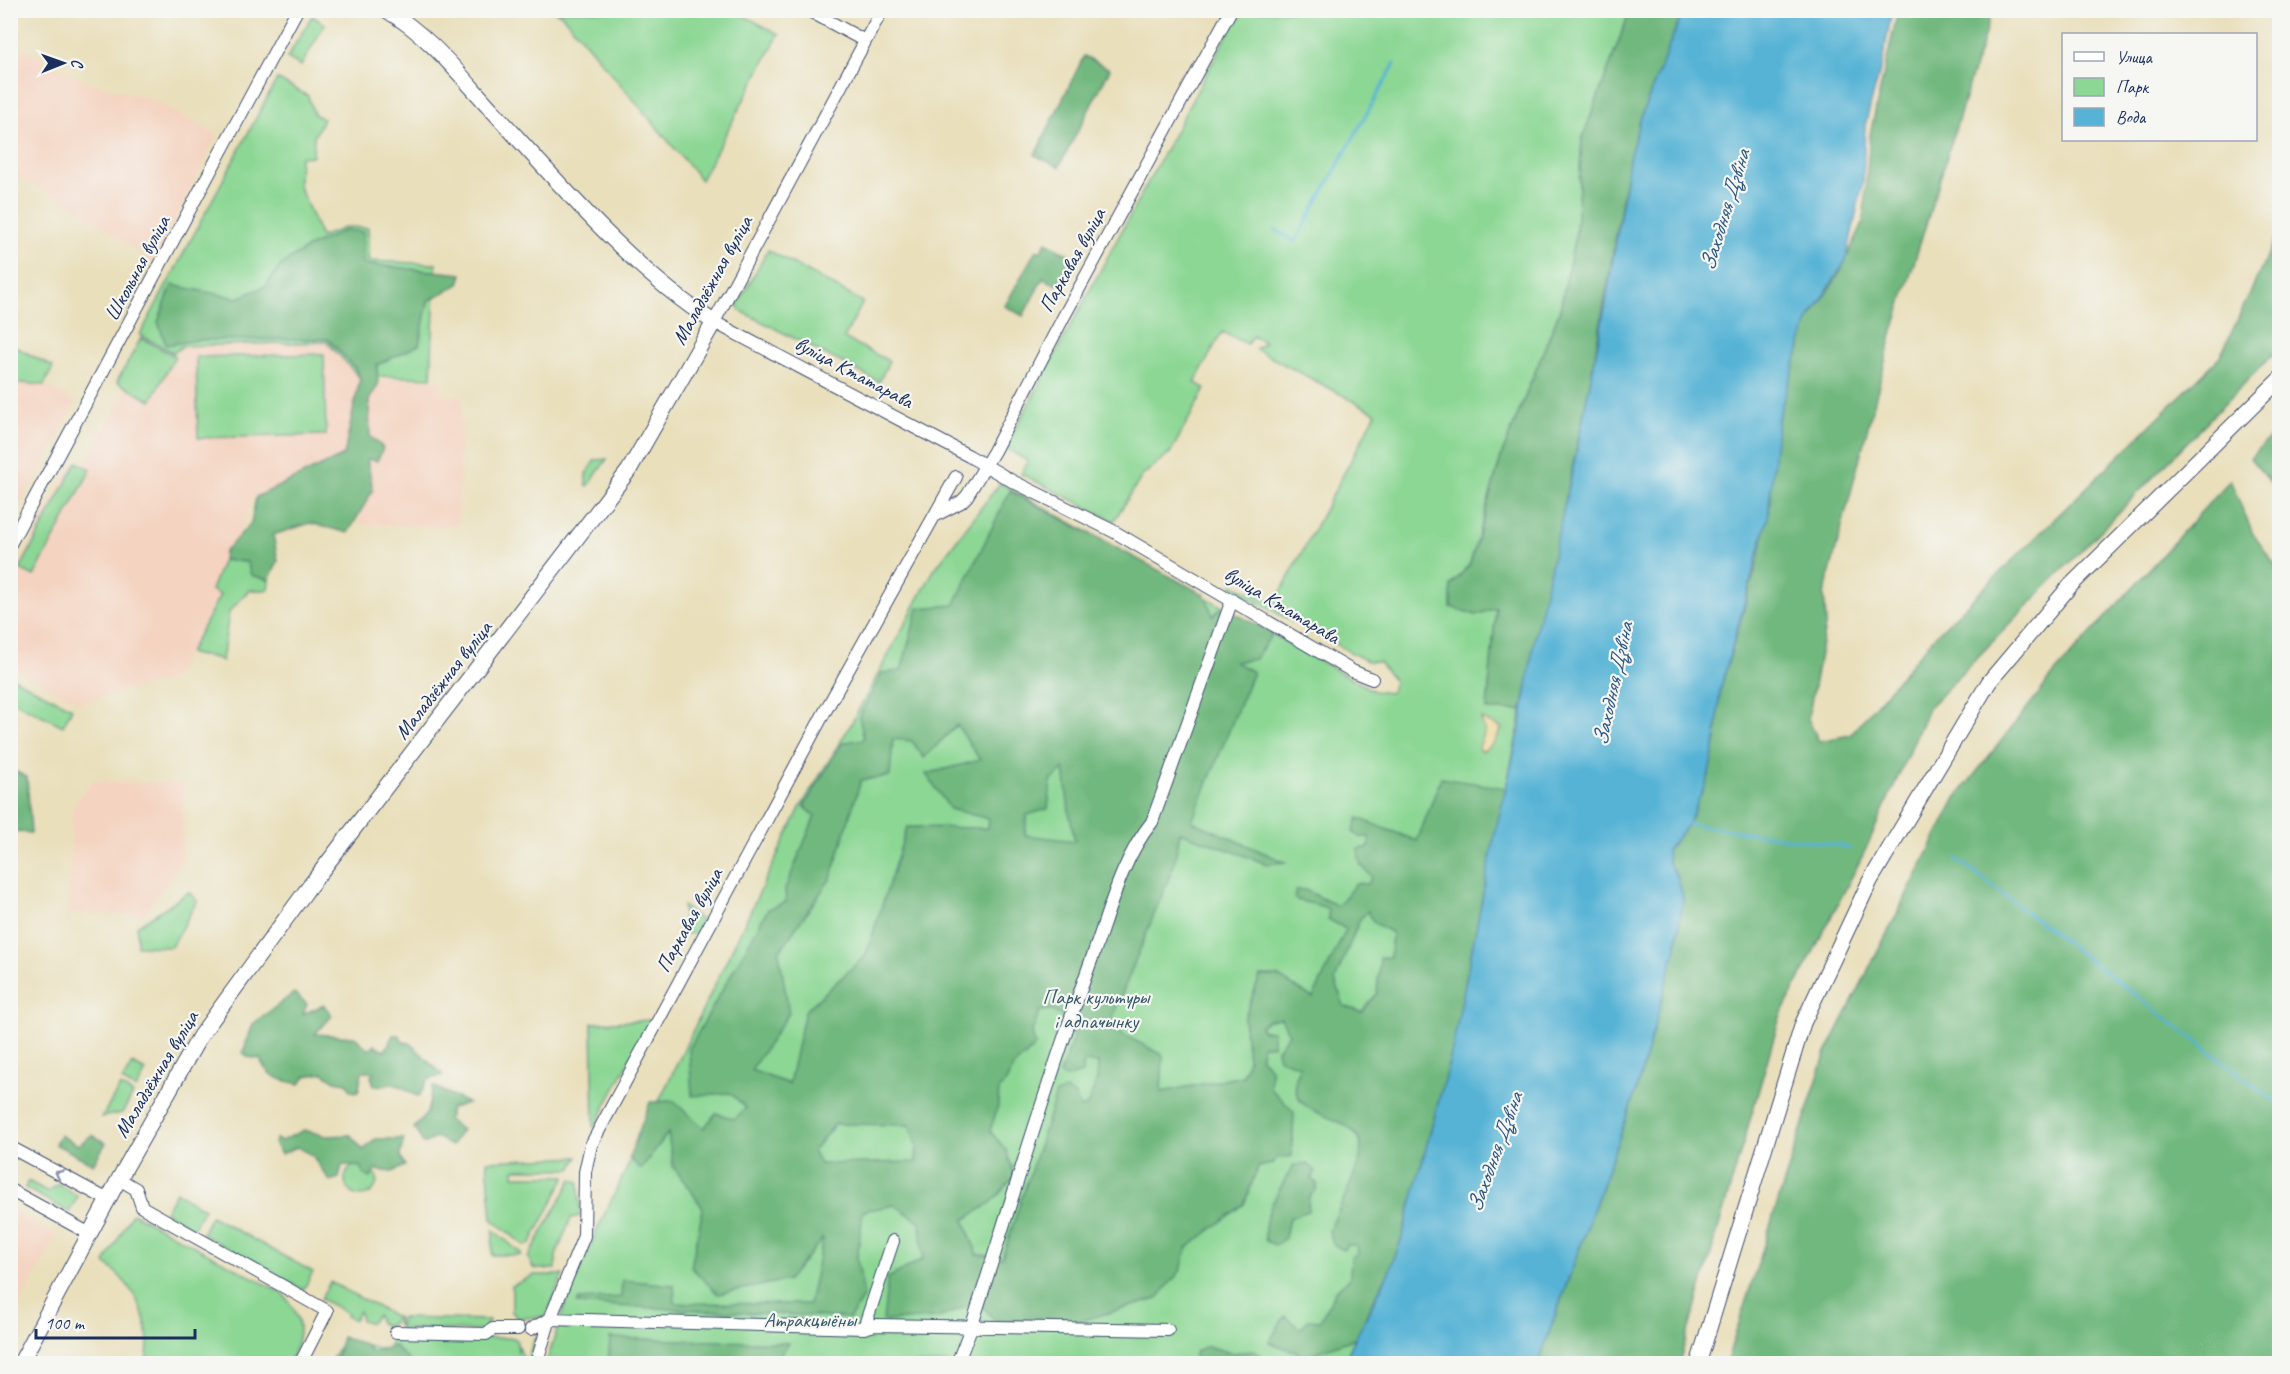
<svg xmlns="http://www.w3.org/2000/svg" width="2290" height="1374" font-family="Caveat,sans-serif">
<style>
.built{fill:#f4d3c0}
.green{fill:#8cd794;stroke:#548379;stroke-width:1.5}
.forest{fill:#71b87e;stroke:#46746e;stroke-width:1.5;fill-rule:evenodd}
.sand{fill:#eeda9e;stroke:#84847e;stroke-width:1.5}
.water{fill:#57b3d5;stroke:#39719a;stroke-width:1.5}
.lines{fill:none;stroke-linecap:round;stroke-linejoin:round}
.stream{stroke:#57b3d5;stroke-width:3}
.minor-casing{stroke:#3a496c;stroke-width:14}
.major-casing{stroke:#3a496c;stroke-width:17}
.minor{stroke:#fff;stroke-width:12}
.major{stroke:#fff;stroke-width:15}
.oneway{stroke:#8d97ae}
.labels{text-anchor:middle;stroke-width:4.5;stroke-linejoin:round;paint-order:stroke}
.street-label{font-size:21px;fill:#1b2f5e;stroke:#f6f6f2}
.park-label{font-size:21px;fill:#37596c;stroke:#f6f6f2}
.water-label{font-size:22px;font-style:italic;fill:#2d5782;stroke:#f6f6f2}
</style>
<rect width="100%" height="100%" fill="#f6f6f2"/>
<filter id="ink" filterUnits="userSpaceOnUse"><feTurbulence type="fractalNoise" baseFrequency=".0167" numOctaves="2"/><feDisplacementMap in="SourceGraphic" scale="12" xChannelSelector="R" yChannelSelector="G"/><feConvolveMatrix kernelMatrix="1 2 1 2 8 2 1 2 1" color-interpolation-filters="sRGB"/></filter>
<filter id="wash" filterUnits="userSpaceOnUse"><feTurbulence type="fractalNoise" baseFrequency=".008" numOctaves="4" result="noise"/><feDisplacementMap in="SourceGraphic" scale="24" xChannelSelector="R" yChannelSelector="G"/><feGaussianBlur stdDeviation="1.35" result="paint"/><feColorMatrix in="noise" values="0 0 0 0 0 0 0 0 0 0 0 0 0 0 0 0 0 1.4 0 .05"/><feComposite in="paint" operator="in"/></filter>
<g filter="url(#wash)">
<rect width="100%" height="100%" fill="#e9dfbb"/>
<path class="built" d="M23,48l64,34 65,17 66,36 -65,127 -78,-55 -64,-33v-103z
M328,342l32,36 -16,77 -92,44 -34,96 -44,84 -94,24 -69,-35 -1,-85 63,-122 10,5 44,-78 25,13 30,-55z
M386,378l56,2v16h21l-5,130 -98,-1 7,-124z
M11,382l33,3 32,18 -65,121z
M91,781l92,2 -1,77 -39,55 -75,-2 5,-107z
M11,1210l46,26 -46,83z"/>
<path class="green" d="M554,11h181l44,23 -78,146 -139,-165z
M1240,11h390l-48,129 -6,92 -16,78 -58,144 -32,110 -19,22 45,22 -9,101 35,1 -63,310 -57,218 -53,113 -2,12 -801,1 19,-59 32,-75 203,-422 50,-82 84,-156 66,-87 374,208 16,2 5,-11 -16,-20 -12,-1 -133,-71 -2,-6 43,19 101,-190 -121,-64 10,-6 -12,-7 -6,8 -25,-12 -27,50 10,7 -34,63 -29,24 -28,45 -93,-47 7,-13 -23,-13z
M312,16l13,8 -24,42 -14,-8z
M277,79l31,17 6,18 9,5 -9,18 -1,19 -13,1 -1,29 22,51 26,-10 21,1v33l68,3 -5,114 -45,-2 -26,2 -33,-36 -145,4 -8,7 -34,-18z
M768,250l95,52 -19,36 45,23 -10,21 -140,-72 -1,-6z
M141,338l34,18 -24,45 -34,-19z
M10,344l43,23 -9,18 -33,-3z
M324,354l2,81 -128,3 -2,-81z
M607,459l-19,27 -2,-1v-11l9,-14z
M77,462l14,7 -57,107 -14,-7z
M223,560l24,2 4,13 18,5 -1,10h-19l-20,22 -7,49c-11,-7 -21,-3 -33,-8l31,-58 -9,-5z
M11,677l61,31 -9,18 -52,-26z
M189,892l8,9 -26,46 -34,-1v-20z
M683,906l18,14 -4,13 -14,1z
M651,1020l-57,108 -2,-105z
M132,1064l14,7 -10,18 -14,-8z
M120,1086l13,8 -11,19 -20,4z
M578,1157l-7,12h-57v7h52l-36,68 -5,2 -33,-27 -5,-58z
M345 1180a16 16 0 1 1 32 0a16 16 0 1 1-32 0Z
M572,1179l7,3 1,34 -9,2 -15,37v14h-22l-6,-11z
M28,1181l20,11 10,-8 20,12 -9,16 -44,-24z
M176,1192l28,17 -11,20 -28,-17z
M132,1213l150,80c22,25 21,42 7,70h-143c8,-40 -10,-76 -41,-100z
M211,1216l102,56 -10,18 -101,-56z
M493,1230l28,23v2h-29z
M534,1275h29l-17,42 -28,1 -6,-6v-26z
M330,1282l68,36 1,9 -4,-8 -6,8 -9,-4 -3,-8 -6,8 -10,-3 -2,-9 -5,9 -8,-4 1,-3 -26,-14z
M401,1318l88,2 -4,11 -85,-2z
M394,1337l5,2 115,-1 3,4 1,12v-9l6,14h3l8,-21h3l-7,25 -202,1 14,-25 44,11z"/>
<path class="forest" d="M1630,11h53l-42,106 -11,38 -39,223 -69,332h-35l9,-102 -20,7 -25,-8v-21l19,-22 32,-110 58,-144 16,-78 6,-92z
M1898,11h94l-99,320 -69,264 2,26 -18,98 11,22 31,-6 85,-99 285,-279 59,-126v117l-350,359 -64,144 -85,166 -101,346 -141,1 99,-276 39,-140 7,-50 -15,-36 -1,-12 12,-14 29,-58 8,-40 4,-47 39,-134 12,-57v-22l7,-60 22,-76 8,-21 30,-45 25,-53 7,-89z
M1084,56l26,13 -51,98 -24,-12z
M346,230l17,2v32l99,10 -3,10 -31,17 -9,44 -42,20 1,20 -9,15 1,36 13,12 -6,13 -10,-2 6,31 -25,43 -38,-10 -37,12 5,26 -9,19 -18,-5 -4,-13 -24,-2 1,-8 27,-29 5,-26 88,-42 16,-77 -5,-10 -27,-29 -130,1 -32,5 -8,-23 14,-37 66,13 28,-12 15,-21 29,-19z
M1046,242l27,15 -16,28 -14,-7 -20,38 -18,-10 31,-56 4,2z
M2279,428v65l-29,-35z
M2230,480l23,54 22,31 4,11v787h-553l99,-308 131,-257 98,-124z
M1010,491l195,104 8,21 9,-9 51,26 -18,26 -20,3 18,10 -61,149 93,41 -18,2 -87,-32 -6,33 -63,156 9,12 43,22 -2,37 82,-16 5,-17 -4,-40 16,-43h17l36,22 33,-69 -18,-10v-10c-11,-6 -21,-5 -33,-10l1,-9h9l33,16 18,-23 12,1 4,-7 -12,-13 -2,-15 12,-2 -1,-10h-9l-7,-5 5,-14 59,23 24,-63 65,10 -55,267 -49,183 -13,34 -17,30 -15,36 -51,18 -37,-14 16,-26 15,13 8,-9 12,1 16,-31 14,-12 1,-20 7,-5 -1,-8h-10l-4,5 -10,-6 -4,-13c7,-16 31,-64 32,-78 4,-41 -67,-30 -66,-69 0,-5 4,-12 5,-18l-21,-7 -2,-9 12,-16 -8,-16 -12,2 -9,6 3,5h10v15l-11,-1 -1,13 10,11 -1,19 24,24 -2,44 -15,2 -5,6 -14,3 -14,37 -57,44 -6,22 -24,29 -81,23 -82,-2 -16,-19 -39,17 -56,3 5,-43 35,-19 -3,-37 -25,-17 -32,6 -6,48 7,37 -14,22 -273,-14 2,-4 42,-3 1,-17 52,5 1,18 134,1 14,-66 -35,42 -70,14 -27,-27 12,-59 -30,-42 -5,-33 -27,36 -12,-11 21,-56 23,-1 31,27 12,-15 18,6 12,-11 -16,-15 -38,3 -3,-47 79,-140 18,-7 -1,-13 30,-73 -11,-10 38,-63 22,-4 -5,-22 23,-44 19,-2 17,-63 36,-3zM957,725l23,35 -54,14 24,35 39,10 -1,9 -81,-1 -41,128 -61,56 -16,73 -38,-14 38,-57 -10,-61 52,-74 30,-98 29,-4 3,-37 19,2 12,17zM1064,769l5,43 6,29 -50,-6 2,-20 21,-6 3,-28zM1368,911l5,11 19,11 -2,24 -10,1 -3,35 -15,19 -18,-6 -9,-26 25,-61zM1051,1010l27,15 -18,49 5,4 17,-5 2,-11 14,1 -1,17 -10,26 -7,2 -5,-13 -9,-5 -10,4 -54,164 -25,-4 -13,-34 28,-18 23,-26 -9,-26 -16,-19 8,-25 1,-18c11,-6 9,-15 16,-23 7,-7 14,-11 20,-20l-3,-13 8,-21zM835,1124l74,1 8,20 -1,17 -96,2 -7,-13z
M10,769l17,8 4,56 -20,-2z
M294,993l13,11 -4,10 21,-9 8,11 -17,18 40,3 14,13 5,-5 11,6 8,-16h6l4,7 7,1 33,32 -16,5 -8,17 -24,-13 -21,2 -3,-10 3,-4h-12l-4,20 -7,-1 -4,-8 -12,-2 -12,-8 -17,3 -6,8c-19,-4 -33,-6 -40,-25l-13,-2 -4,-5 10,-28z
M433,1086l35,17 -17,5 -3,12 14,10 -11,16 -14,-9 -13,7 -10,-16 13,-15z
M304,1130l22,6 25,-1 12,15 13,-11h28l-4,16 5,11 -13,6 -17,-2 -4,8 -8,-4 -1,-7 -20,-2 -3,13 -9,3 -18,-26 -15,-8 -16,7 -7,-11 2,-4 5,2z
M60,1135l18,10 14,-10 14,8 -13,21 -38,-20z
M1306,1163l9,8 -4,8 6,4 -1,7 -7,7 -1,14 -19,7 -4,20 -10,7 -9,-4c-7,-23 16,-55 27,-75z
M342,1337l25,8 3,7 25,-6 16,17h-76z
M610,1338l178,5 -13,20h-15l-15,-5 -19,6 -118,-1z
M1207,1346l24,7 24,-2 8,7v5h-70l3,-12z"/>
<path class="sand" d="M1481,719l21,9 -8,15 -11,8 -5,-2 7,-17z"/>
<path class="water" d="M1683,11h209l-10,52 -17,62 -2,57 -17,78 -38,61 -30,97 -10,100 -48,173 -4,47 -8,40 -20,46 -21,26 1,12 10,16 5,20 -7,50 -39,140 -99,275h-191l2,-12 40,-79 13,-34 49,-183 44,-222 25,-104 15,-94 37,-162 34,-171 24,-147 11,-38z"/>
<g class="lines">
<path class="stream" d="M1276,230l19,12 100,-179
M1688,824l162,23
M1957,859l323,246"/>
</g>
</g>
<g filter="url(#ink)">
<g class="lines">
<g class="minor-casing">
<path id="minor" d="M808,10l57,31
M882,10l-168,312 255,134 43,25 101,50 239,140 20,8
M936,515l25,-13 6,-6 27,-45 69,-133 168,-308
M10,544l287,-534
M10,1147l98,53
M119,1179l17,10 6,18 185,104 -27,53
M10,1190l80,44
M864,1328l29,-87
M531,1329l19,-10 314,9 11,-3 293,5
M396,1332l90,2 7,-5h25
M536,1364l14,-45 34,-83 1,-64 6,-27 232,-430 133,-238
M957,1364l15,-39c39,-123 76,-246 120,-367 17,-46 29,-98 60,-136l80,-222"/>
</g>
<g class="major-casing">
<path id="major" d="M20,1364l99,-185 81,-143 106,-145 323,-421 85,-148c-80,-50 -157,-141 -222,-212 -33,-36 -63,-75 -106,-100
M1698,1364l105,-341 67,-142 119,-199 81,-96 210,-207"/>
</g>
<use href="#minor" class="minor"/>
<use href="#major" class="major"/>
</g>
<defs><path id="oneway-chevron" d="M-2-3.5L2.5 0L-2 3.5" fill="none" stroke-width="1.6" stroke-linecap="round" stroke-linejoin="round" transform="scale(1.5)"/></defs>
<use class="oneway" href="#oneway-chevron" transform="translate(59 1174) rotate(-152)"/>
</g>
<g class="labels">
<g class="street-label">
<text transform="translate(1072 260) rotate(-61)" y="7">Паркавая вуліца</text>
<text transform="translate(137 268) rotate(-62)" y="7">Школьная вуліца</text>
<text transform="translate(712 280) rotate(-61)" y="7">Маладзёжная вуліца</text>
<text transform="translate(854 372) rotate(28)" y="7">вуліца Ктатарава</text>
<text transform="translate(1282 605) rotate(31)" y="7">вуліца Ктатарава</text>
<text transform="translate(443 680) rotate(-52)" y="7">Маладзёжная вуліца</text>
<text transform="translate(689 920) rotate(-61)" y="7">Паркавая вуліца</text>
<text transform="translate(156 1074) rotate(-59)" y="7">Маладзёжная вуліца</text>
</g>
<g class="park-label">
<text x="1096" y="1004">Парк культуры<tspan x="1096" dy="24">і адпачынку</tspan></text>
<text x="810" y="1327">Атракцыёны</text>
</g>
<g class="water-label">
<text transform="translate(1724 210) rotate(-73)" y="8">Заходняя Дзвіна</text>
<text transform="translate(1612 684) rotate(-78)" y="8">Заходняя Дзвіна</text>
<text transform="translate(1494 1152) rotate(-70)" y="8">Заходняя Дзвіна</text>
</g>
</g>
<rect width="2290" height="1374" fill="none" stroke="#f6f6f2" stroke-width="36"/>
<rect x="2062" y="33" width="195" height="108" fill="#f6f6f2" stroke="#9ea6b7" stroke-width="1.5"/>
<rect x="2074" y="52" width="30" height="9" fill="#ffffff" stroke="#9ea6b7" stroke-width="1.5"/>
<text x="2116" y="63" font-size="18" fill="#1b2f5e">Улица</text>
<rect x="2074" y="78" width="30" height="18" fill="#8cd794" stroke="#9ea6b7" stroke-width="1.5"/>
<text x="2116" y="93" font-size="18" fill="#1b2f5e">Парк</text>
<rect x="2074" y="108" width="30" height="18" fill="#57b3d5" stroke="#9ea6b7" stroke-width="1.5"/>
<text x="2116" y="123" font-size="18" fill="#1b2f5e">Вода</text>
<g transform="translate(63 63) rotate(89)" stroke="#f6f6f2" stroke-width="4.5" paint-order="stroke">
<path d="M0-4.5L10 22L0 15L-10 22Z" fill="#1b2f5e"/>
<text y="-9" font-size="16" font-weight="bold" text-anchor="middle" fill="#1b2f5e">С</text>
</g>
<path d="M36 1329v9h159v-9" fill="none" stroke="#1b2f5e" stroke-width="3"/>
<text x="45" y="1329" font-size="18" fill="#1b2f5e" stroke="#f6f6f2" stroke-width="4.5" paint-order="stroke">100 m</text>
</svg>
